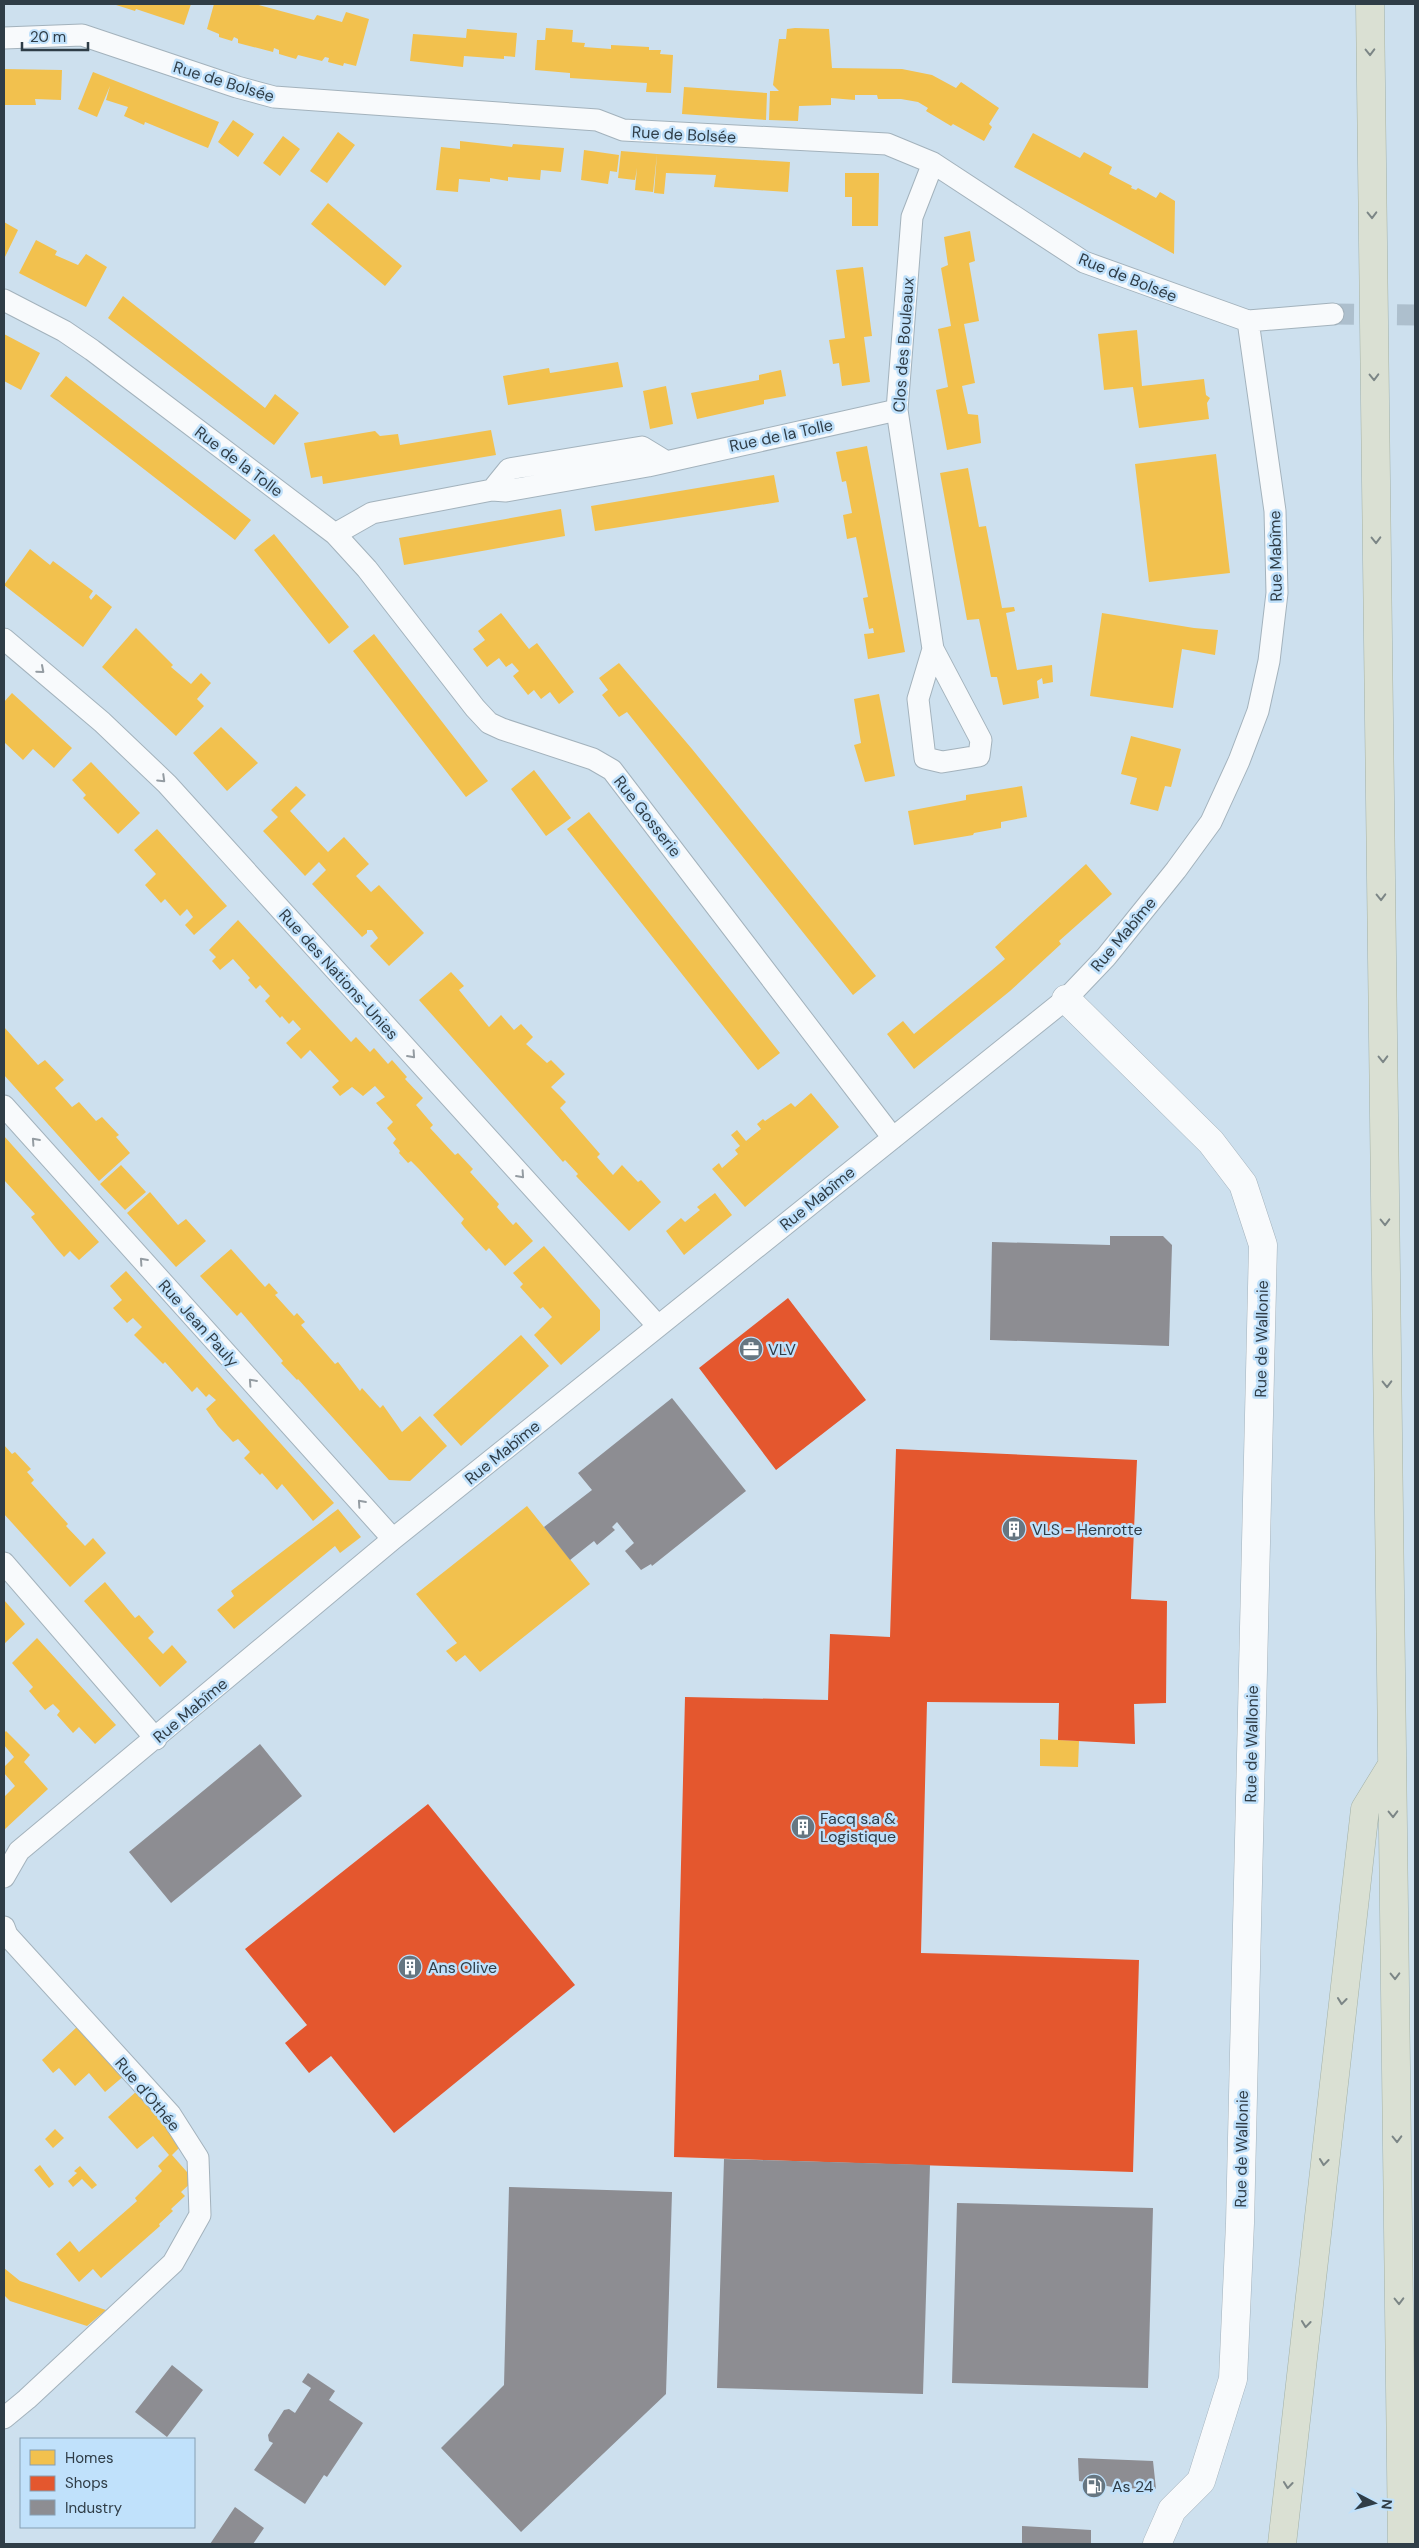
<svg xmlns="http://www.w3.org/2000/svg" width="1419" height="2548" font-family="'DM Sans',sans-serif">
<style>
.homes{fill:#f2c14e}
.shops{fill:#e4572e}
.industry{fill:#8d8d92}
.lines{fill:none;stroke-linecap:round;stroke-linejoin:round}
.minor-tunnel{stroke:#adbfcd;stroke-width:21;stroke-dasharray:21 11;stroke-linecap:butt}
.minor-casing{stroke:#a3b2bc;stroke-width:23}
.tertiary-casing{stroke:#a3b2bc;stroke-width:29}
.motorway-casing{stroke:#a3b1a7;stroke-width:29}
.minor{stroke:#f8fafc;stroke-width:21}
.tertiary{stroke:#f8fafc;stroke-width:28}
.motorway{stroke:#dae0d3;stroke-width:28}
.oneway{stroke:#7c8686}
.oneway2{stroke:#949ca2}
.labels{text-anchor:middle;stroke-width:5;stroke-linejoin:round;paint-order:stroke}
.street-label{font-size:16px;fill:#2f3d47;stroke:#c0e1fb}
.poi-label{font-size:16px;fill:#2f3d47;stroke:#c0e1fb;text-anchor:start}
</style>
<rect width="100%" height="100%" fill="#cde0ee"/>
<path class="homes" d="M113,4h78l-7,21 -48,-16 -1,2z
M214,4h41l59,16 3,-5 25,7 4,-10 23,7 -13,47 -12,-3 -1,3 -15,-4 1,-4 -4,-1 -3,4 -24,-6 -2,4 -17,-5v-4l-5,-2 -1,4 -35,-9v-4l-4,-2 -2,4 -13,-4v-3l-12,-5z
M546,28l27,2 -1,12 13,1 -1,4 27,2v-4l38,2v3h12l-1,4 13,1 -2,38 -25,-1 1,-9 -77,-5v-5l-35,-3 2,-30h8z
M795,28l34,1 3,39 70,1 30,6 24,13 5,-6 38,26 -10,16 3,3 -8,14 -31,-17 -2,2 -25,-15 2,-3 -10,-6 -17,-3h-23l-1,-4h-22v5l-24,-2v7l-32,1 -1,15 -29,-1 1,-29h9l-6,-6 6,-46h7l1,-10z
M467,29l50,4 -2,24 -11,-1v3l-40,-3 -1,11 -53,-6 3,-27 53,4z
M4,69l58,1 -1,30 -26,-1 1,6h-32z
M93,72l126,50 -11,26 -63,-26 -1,3 -20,-9 4,-9 -22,-7 4,-14 -13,31 -19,-8z
M684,87l83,6 -1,27 -84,-6z
M233,120l21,14 -16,23 -20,-15z
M338,132l17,13 -28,38 -17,-12z
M1033,133l47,25 4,-6 28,15 -3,7 23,12 -1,2 5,2 2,-2 18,10 4,-6 15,9 -1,53 -160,-87z
M283,136l17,13 -20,27 -17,-13z
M460,141l52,6 1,-3 51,4 -3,24 -20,-2 -1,10 -32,-3v4l-18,-3v4l-31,-3 -1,13 -22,-2 5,-43 19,2z
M584,150l35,5 -2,17 -7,-1 -2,13 -27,-4z
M621,151l36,3 -4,38 -18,-2 2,-22 -2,12 -17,-2z
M657,154l133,8 -2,30 -74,-5 2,-12 -50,-2 -2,21 -10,-1z
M845,173h34l-1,53h-26v-29h-7z
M328,203l74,63 -17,20 -74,-62z
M4,222l14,8 -14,29z
M970,231l5,30 -6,2 10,58 -15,3 11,59 -13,3 6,28 10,1 3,28 -34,7 -11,-60 12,-3 -10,-58 13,-3 -10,-58 7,-3 -4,-28z
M36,240l21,11 -2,4 23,10 8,-11 21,13 -21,40 -67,-34z
M863,267l9,69 -8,1 6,45 -28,4 -3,-23 -6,1 -4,-24 16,-2 -9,-68z
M123,296l142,112 10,-14 24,19 -25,32 -166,-127z
M1137,330l5,56 62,-7 2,16 4,3 -3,5 2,16 -70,9 -6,-41 -29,3 -6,-56z
M4,334l36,19 -19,37 -17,-9z
M618,362l5,25 -115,18 -5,-29 46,-8 1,5z
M781,370l5,26 -22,4v4l-67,15 -6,-26 68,-13v-5z
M66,376l185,144 -16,20 -185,-144z
M666,386l7,38 -23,5 -7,-38z
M491,430l5,25 -173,29 -1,-8 -11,2 -7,-35 71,-12 5,5 18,-2 2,11z
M867,446l38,206 -37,7 -4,-25 10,-1 -1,-5 -4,1 -6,-31 5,-1 -12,-60 -9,2 -4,-24 9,-2 -6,-32 -4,1 -6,-30z
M1216,454l14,119 -81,9 -14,-118z
M968,468l11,59 7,-1 16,82 12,-1 1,4 -9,2 11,57 35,-5 1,17 -10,2 -1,-6 -5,3 2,17 -36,7 -6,-28h-6l-12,-58 -12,1 -27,-147z
M774,475l5,27 -184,29 -4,-25z
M561,509l4,27 -161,29 -5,-27z
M274,534l75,93 -20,17 -75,-94z
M30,549l20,16 3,-4 40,30 -4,6 2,3 5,-6 16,13 -29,40 -79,-62z
M501,613l28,36 8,-6 37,49 -15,12 -9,-12 -9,7 -7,-9 -6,5 -15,-19 6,-5 -7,-8 -6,4 -7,-9 -12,9 -14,-18 12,-9 -7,-9z
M1102,613l92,15 24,2 -3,25 -33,-6 -9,59 -83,-12z
M136,628l37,37 -2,2 20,17 10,-11 10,10 -14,16 7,7 -28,30 -74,-69z
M374,634l114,147 -22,16 -113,-146z
M619,663l73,86 184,227 -23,19 -226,-283 -8,5 -17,-22 6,-5 -9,-12z
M12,693l60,55 -18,20 -21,-19 -10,11 -19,-18v-40z
M879,694l16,82 -30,6 -11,-37 7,-2 -7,-44z
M221,727l37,36 -31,28 -34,-38z
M1131,736l50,13 -10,38 -6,-1 -7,25 -28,-7 7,-26 -16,-4z
M91,762l49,51 -22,21 -35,-36 3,-3 -14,-15z
M534,770l37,48 -25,18 -35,-47z
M296,786l10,9 -16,16 38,41 16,-15 25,27 -13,12 15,16 8,-7 45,48 -35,33 -19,-20 8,-8 -6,-8h-5v3l-5,4 -50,-53 14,-14 -7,-8 -14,14 -42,-45 15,-14 -7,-7z
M1022,786l5,31 -26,5v6l-27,5 -1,2 -59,10 -6,-34 58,-11v-5z
M589,812l191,241 -22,17 -191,-241z
M157,829l70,77 -33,29 -9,-10 8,-8 -6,-8 -7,7 -15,-17 -4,4 -16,-18 11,-11 -22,-24z
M1086,864l26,30 -53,47 2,3 -51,47 -96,78 -27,-35 16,-13 11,13 78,-64 13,-11 -10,-12z
M238,920l113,122 5,-5 14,15 4,-4 14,16 4,-4 15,17 -2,2 18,19 -7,7 17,20 -3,3 25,27 3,-2 15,16 -3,3 29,32 -2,3 16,18 3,-3 17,19 -28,25 -16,-18 -3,3 -22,-24 -3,-4 3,-4 -45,-50 -8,-8 -3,2 -9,-10 1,-2 -7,-8 3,-4 -9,-11 6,-6 -17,-19 9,-6 -10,-11 -12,10 -11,-9 -12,9 -8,-9 7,-6 -29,-31 -9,9 -15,-16 15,-14 -8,-9 -4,4 -7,-8 -2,2 -15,-17 5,-5 -10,-11 -4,4 -8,-9 2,-2 -17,-19 -13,11 -8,-9 4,-4 -7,-7z
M451,972l13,14 -5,4 30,37 12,-12 13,15 7,-6 12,13 -7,7 21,19 4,-3 14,14 -14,13 15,15 -6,6 40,46 -3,3 16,18 9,-10 16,17 3,-2 20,22 -32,29 -53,-55 2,-2 -13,-14 -2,2 -144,-162z
M4,1027l34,38 7,-5 19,20 -9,8 17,19 7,-5 17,19 6,-4 17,18 -3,2 14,16 -31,28 -95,-106z
M811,1093l28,34 -94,80 -33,-38 7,-6 3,5 16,-14 -3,-4 5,-4 -9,-11 6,-5 9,11 15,-12 -4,-5 6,-5 2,2 26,-18 4,4z
M4,1136l95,106 -20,18 -9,-9 -6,6 -8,-9 -25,-31 4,-3 -31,-34z
M121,1165l25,27 -21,18 -25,-26z
M150,1192l28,33 8,-6 20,22 -30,26 -49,-54z
M715,1193l17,22 -48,40 -18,-24 15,-13 4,4 15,-12 -3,-3z
M544,1246l56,64v20l-39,35 -27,-30 18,-18 -9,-10 -3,2 -20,-22 3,-3 -10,-11z
M231,1249l34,38 4,-4 9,10 -3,2 19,21 3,-3 8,9 -4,3 34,39 3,-2 22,29 2,-3 18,20 3,-3 19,27 18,-16 27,30 -37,35 -21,-1 -91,-101 -1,1 -16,-17 2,-2 -42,-49 -4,4 -37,-40z
M126,1271l208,232 -21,18 -31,-37 -5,6 -15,-17 -2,2 -16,-17 6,-6 -12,-13 -5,3 -15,-16 -12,-17 10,-9 -7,-6 -3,3 -9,-10 -5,5 -27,-30 -2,2 -29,-29 8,-8 -9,-9 -6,5 -14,-15 9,-8 -12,-14z
M521,1335l28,31 -88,80 -28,-31z
M4,1445l8,9 3,-2 16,17 -4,3 7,8 -3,3 37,41 -2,2 19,20 8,-8 13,15 -36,34 -66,-73z
M527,1506l63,78 -110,88 -15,-17 -9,7 -10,-11 11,-8 -41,-49z
M338,1509l23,28 -21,16 -5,-7 -101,83 -17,-19 17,-14 -3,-5z
M105,1582l30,36 4,-3 15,17 -6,6 15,16 9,-9 15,17 -27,25 -76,-86z
M4,1600l21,24 -21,20z
M37,1638l79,87 -21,19 -16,-17 -6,6 -16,-18 3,-4 -7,-7 -8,6 -16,-19 4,-4 -21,-24z
M6,1731l24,24 -6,7 24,27 -44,41v-33l11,-11 -11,-13v-6l10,-10 -10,-12v-12z
M1040,1739l39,2 -1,26 -38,-1z
M79,2025l46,50 -20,17 -16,-19 -14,13 -16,-18 -6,5 -11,-13z
M138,2090l29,32 -3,3 18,20 -10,10 22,25 -13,12 4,4 -14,13 2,2 -14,13 1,2 -59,52 -8,-9 -14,13 -23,-28 14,-13 9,11 58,-51 -2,-3 27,-27 -4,-5 11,-11 -16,-19 -16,13 -29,-32z
M55,2129l9,9 -11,10 -8,-9z
M40,2165l14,19 -5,4 -15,-18z
M80,2166l17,19 -5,4 -10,-10 -9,8 -5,-6 9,-8 -3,-2z
M4,2268l16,13 86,29 -19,16 -77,-25 -6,-6z"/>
<path class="shops" d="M788,1298l78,102 -90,70 -77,-102z
M896,1449l241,11 -6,139 36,2 -1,102 -32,1 1,40 -77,-4 1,-37 -132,-1 -6,251 218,7 -6,212 -459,-15 11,-460 143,3 2,-66 60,3z
M428,1804l147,181 -181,148 -63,-77 -22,17 -24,-30 22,-18 -62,-76z"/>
<path class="industry" d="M1110,1236h53l9,9 -3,101 -179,-6 2,-98 118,3z
M672,1398l74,93 -94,75 -1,-2 -10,6 -16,-19 9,-8 -17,-21 -5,5 3,3 -18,15 -3,-4 -24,19 -26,-33 48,-37 -14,-17z
M260,1744l42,52 -131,107 -42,-51z
M724,2159l206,6 -7,229 -206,-6z
M509,2187l163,5 -6,202 -145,138 -80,-84 63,-63z
M957,2203l196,5 -5,180 -196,-5z
M172,2365l31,25 -36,47 -32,-25z
M308,2373l27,18 -6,9 34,23 -36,54 -3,-2 -19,29 -51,-34 19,-27 -4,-2 -1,-6 16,-25 5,-1 6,4 16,-25 -9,-6z
M1078,2458l75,3 3,28 -38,-1 -39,-7z
M235,2507l29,21 -11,16h-43z
M1022,2526l69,4v14h-69z"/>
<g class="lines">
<path class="minor-tunnel" d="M1333,314l82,1"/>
<g class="minor-casing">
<path id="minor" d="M4,38l78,-3 155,52 37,10 323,23 26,10 264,14 46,19 151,99 164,59 85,-7
M4,300l60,31 28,19 243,184 32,35 108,139 14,15 13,6 91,30 19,11 281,368
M492,490l17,-21 133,-22 23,14
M335,534l37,-21 120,-23 14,1 142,-25 249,-56
M4,639l98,83 65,62 491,542
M933,649l48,91 -2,16 -37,6 -17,-4 -7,-59 15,-50 -36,-239 15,-193 21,-54
M4,1106l389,433
M4,1563l152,176
M4,1877l15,-26 374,-312 673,-540 40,-42 70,-87 35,-48 28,-61 19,-50 11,-50 8,-68 -2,-82 -27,-190
M4,1927l3,8 163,179 28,44 2,57 -27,48 -146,136 -23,19"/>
</g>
<g class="tertiary-casing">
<path id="tertiary" d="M1066,999l145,143 32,42 20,61 -23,978 -7,156 -32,102 -29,29 -15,34"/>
</g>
<g class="motorway-casing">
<path id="motorway" d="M1370,4l32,2540
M1282,2544l83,-735 27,-44"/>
</g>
<use href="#minor" class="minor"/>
<use href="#tertiary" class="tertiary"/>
<use href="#motorway" class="motorway"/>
</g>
<defs><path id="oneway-chevron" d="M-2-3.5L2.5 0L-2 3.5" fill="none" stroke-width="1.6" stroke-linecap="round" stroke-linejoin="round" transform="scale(1.25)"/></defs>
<g class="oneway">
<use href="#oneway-chevron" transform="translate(1370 52) rotate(89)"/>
<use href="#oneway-chevron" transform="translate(1372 215) rotate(89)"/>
<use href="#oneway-chevron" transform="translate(1374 377) rotate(89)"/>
<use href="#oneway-chevron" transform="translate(1376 540) rotate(89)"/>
<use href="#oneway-chevron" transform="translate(1381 897) rotate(89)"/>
<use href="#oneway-chevron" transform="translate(1383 1059) rotate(89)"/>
<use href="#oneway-chevron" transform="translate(1385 1222) rotate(89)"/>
<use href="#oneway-chevron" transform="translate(1387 1384) rotate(89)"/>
<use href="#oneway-chevron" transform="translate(1393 1814) rotate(89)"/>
<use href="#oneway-chevron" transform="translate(1395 1976) rotate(89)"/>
<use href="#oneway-chevron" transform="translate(1342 2001) rotate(96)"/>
<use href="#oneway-chevron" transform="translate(1397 2139) rotate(89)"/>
<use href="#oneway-chevron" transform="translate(1324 2162) rotate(96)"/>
<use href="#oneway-chevron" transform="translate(1399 2301) rotate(89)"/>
<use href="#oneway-chevron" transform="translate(1306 2324) rotate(96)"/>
<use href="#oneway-chevron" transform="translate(1288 2485) rotate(96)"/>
</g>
<g class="oneway2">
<use href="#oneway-chevron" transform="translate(41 670) rotate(41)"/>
<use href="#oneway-chevron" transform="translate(162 779) rotate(44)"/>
<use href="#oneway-chevron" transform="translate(412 1055) rotate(48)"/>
<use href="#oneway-chevron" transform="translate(35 1141) rotate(-132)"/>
<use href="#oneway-chevron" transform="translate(521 1175) rotate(48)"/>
<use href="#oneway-chevron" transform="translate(143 1261) rotate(-132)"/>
<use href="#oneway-chevron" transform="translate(252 1382) rotate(-132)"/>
<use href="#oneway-chevron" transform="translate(361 1503) rotate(-132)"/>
</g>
<defs>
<g id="office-disc" transform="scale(1.25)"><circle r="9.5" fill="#667681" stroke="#c0e1fb"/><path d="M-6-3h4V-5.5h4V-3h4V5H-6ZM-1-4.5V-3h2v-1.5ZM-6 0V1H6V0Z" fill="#fff"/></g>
<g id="building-disc" transform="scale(1.25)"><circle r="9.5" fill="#667681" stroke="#c0e1fb"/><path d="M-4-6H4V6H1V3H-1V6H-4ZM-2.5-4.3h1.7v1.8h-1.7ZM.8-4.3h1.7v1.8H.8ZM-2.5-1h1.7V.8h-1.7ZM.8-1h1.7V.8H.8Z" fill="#fff"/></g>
<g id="fuel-disc" transform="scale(1.25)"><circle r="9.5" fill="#667681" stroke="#c0e1fb"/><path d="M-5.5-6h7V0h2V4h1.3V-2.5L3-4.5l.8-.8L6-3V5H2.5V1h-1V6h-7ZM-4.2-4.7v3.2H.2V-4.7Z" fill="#fff"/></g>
</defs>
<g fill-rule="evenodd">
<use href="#office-disc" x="751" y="1349"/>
<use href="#building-disc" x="1014" y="1529"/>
<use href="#building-disc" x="803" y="1827"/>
<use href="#building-disc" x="410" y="1967"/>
<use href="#fuel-disc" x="1094" y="2486"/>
</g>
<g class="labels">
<g class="street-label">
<text transform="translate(224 81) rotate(17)" y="6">Rue de Bolsée</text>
<text transform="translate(684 134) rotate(3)" y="6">Rue de Bolsée</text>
<text transform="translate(1128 277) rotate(22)" y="6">Rue de Bolsée</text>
<text transform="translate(903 345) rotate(-86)" y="6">Clos des Bouleaux</text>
<text transform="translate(781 435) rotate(-12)" y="6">Rue de la Tolle</text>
<text transform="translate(239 461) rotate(37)" y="6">Rue de la Tolle</text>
<text transform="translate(1275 556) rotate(-91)" y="6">Rue Mabîme</text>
<text transform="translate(648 816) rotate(52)" y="6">Rue Gosserie</text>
<text transform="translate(1123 934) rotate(-50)" y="6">Rue Mabîme</text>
<text transform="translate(339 974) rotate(48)" y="6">Rue des Nations-Unies</text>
<text transform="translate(817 1198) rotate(-39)" y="6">Rue Mabîme</text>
<text transform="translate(199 1323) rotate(48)" y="6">Rue Jean Pauly</text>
<text transform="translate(1261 1339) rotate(-89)" y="6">Rue de Wallonie</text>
<text transform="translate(502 1452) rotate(-39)" y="6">Rue Mabîme</text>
<text transform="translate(190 1710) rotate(-40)" y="6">Rue Mabîme</text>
<text transform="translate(1251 1744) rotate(-89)" y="6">Rue de Wallonie</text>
<text transform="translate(148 2094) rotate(50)" y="6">Rue d'Othée</text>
<text transform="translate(1241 2149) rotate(-89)" y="6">Rue de Wallonie</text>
</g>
<g class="poi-label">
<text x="768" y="1355">VLV</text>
<text x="1032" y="1535">VLS - Henrotte</text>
<text x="820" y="1824">Facq s.a &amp;<tspan x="820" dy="18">Logistique</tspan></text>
<text x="428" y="1973">Ans Olive</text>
<text x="1112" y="2492">As 24</text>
</g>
</g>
<rect width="1419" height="2548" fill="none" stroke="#2f3d47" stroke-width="10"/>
<rect x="20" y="2438" width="175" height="90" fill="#c0e1fb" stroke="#869fb3"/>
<rect x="30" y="2450" width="25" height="15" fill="#f2c14e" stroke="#869fb3"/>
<text x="65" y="2463" font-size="15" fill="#2f3d47">Homes</text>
<rect x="30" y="2476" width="25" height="15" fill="#e4572e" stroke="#869fb3"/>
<text x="65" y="2488" font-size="15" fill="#2f3d47">Shops</text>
<rect x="30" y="2500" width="25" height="15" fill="#8d8d92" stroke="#869fb3"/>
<text x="65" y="2513" font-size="15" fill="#2f3d47">Industry</text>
<g transform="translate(1374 2503) rotate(96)" stroke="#c0e1fb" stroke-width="4" paint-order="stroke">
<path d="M0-4L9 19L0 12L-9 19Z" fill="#2f3d47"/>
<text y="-8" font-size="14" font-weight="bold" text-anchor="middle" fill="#2f3d47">N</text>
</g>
<path d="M22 42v8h66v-8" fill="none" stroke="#2f3d47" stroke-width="2.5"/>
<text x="30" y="42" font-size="15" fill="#2f3d47" stroke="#c0e1fb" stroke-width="4" paint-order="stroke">20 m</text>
</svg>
